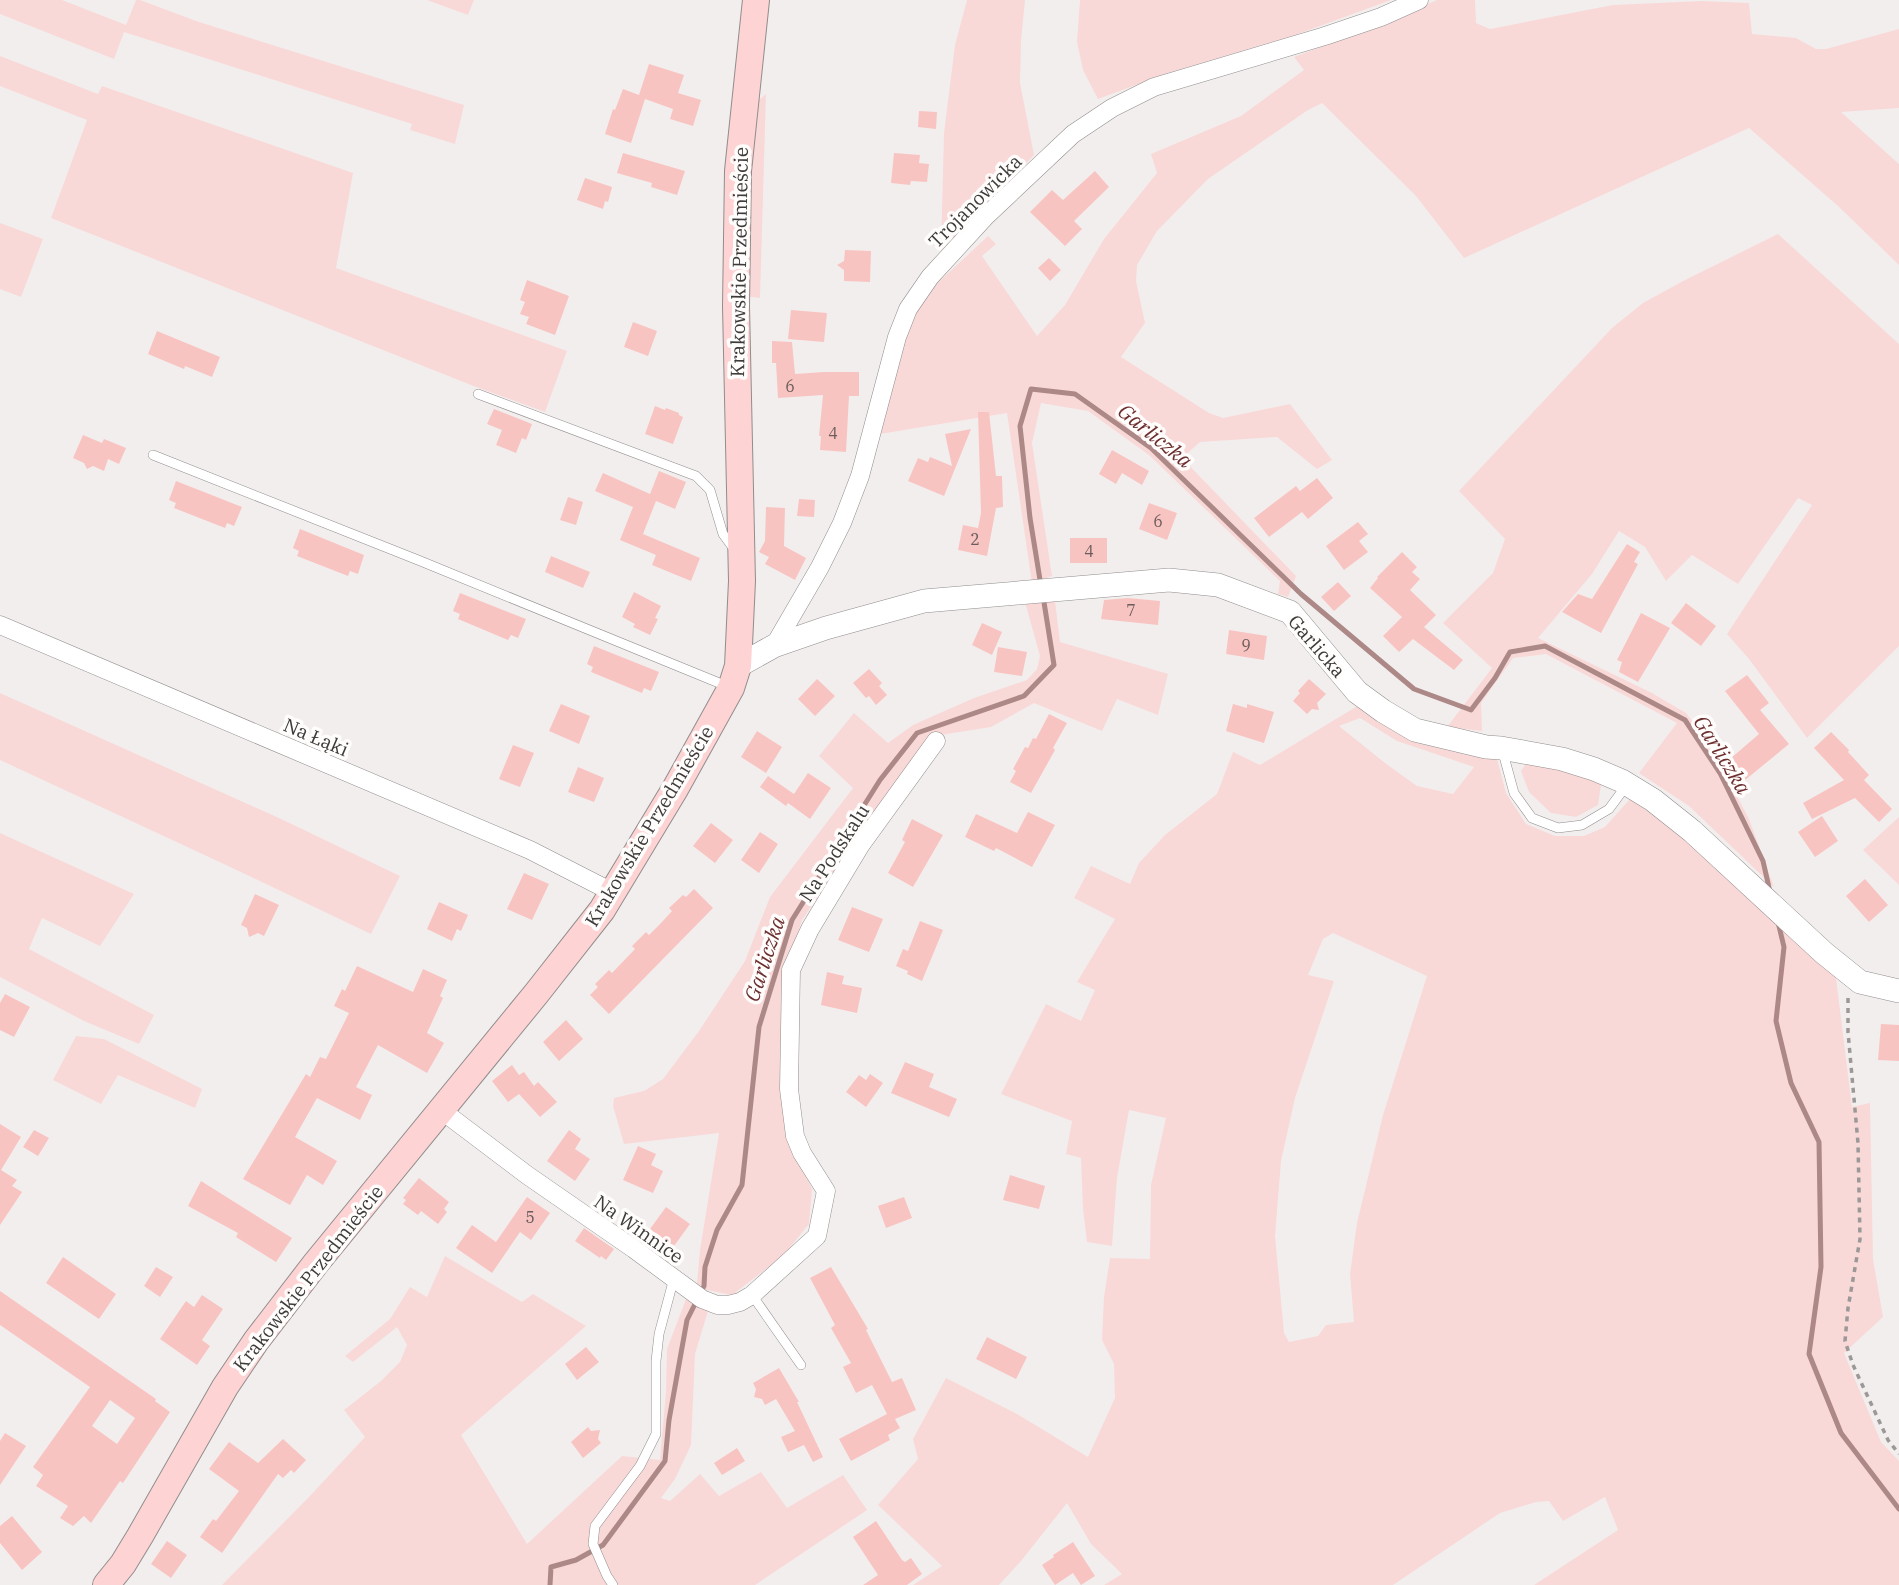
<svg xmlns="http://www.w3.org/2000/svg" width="1899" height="1585" font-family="'IBM Plex Serif',serif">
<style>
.green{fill:#f8d9d7;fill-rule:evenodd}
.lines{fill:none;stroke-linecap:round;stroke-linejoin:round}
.stream{stroke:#ac8886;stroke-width:5}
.building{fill:#f8c4c1;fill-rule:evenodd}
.service-casing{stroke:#918d8d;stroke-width:10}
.minor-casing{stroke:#918d8d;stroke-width:19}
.tertiary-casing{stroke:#918d8d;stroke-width:24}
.secondary-casing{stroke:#918d8d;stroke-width:28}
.path{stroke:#9b9897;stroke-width:3.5;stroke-dasharray:5 5;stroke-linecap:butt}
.service{stroke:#fff;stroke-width:9}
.minor{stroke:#fff;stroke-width:18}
.tertiary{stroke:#fff;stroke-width:23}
.secondary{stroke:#fed3d3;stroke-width:26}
.labels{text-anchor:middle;stroke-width:7;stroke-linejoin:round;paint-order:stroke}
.number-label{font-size:16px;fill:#6b5d5c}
.street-label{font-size:19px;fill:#3c3b3a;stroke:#fffcfc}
.water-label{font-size:21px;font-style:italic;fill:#6c2d2d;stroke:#fffcfc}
</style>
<rect width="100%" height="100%" fill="#f3eeee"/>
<path class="green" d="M0,0h62l64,25 10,-25h4l59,22 265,83 -9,39 -45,-14 2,-6 -288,-92 -10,27 -114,-45z
M427,0h47l-6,15z
M967,0h58l-4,41 -1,42 14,72 -93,95 3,-117 11,-88z
M1080,0h311l-93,34 -130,39 -70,26 -15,-29 -6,-28z
M1437,0h38l1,23 14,6 123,-24 89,-4 47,2 3,31 44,4 20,11h10l73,-20v79l-58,4 58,52v101l-61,-59 -89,-78 -285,130 -48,-62 -94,-93 -14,7 -100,69 -51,52 -20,34 -1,16 9,42 -24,34 88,56 14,5 67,-14 42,56 -15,9 -40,-32 -77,5 -18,16 114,118 -8,21 -10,-3 2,-13 -131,-126 -61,-44 -47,-8 -9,40 20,133 -20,7 -25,-170 -127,21 20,-82 11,-30 18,-31 59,-55 8,8 -14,12 55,80 28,-31 39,-66 53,-66 -6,-19 90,-38 63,-46 -10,-13 83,-31z
M0,56l98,38 4,-8 251,87 -17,95 231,83 -22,61 -74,-27 -420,-167 36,-98 -87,-34z
M766,94l-6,204 -15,-2 8,-191z
M0,223l43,16 -22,58 -21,-8z
M1778,234l121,110v302l-92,92 -58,-79 -22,-25 85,-129 -14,-7 -60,86 -46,-29 -26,26 -21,-34 -26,-16 -27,43 -54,64 114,55 34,20 23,30 40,76 25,68 -85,-81 -50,-33 38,-50 -131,-69 -33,4 -32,45 1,28 -35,-4 45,-59 -49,-45 50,-50 12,-34 -46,-48 153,-163 31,-25 42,-23z
M1055,601l5,41 108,32 -10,41 -41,-16 -15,32 -68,-28 -43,24 -63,10 -126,183 -16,50 -4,119 3,44 27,56 -3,35 -26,32 -51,39 -25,-5 -10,-6 3,-34 19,-117 -95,11 -11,-38 1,-8 30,-7 19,-12 36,-48 46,-70 25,-64 83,-109 -34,-32 35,-43 34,30 25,-18 61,-27 53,-18 10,-11 3,-13 -15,-54z
M0,693l279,125 121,58 -29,58 -145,-69 -226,-105z
M1359,705l137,50 10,38 20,31 29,12h29l21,-9 25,-28 36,23 170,156 16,129 18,-4 3,156 10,58 -39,36 37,89 18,19v124h-365l84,-55 -13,-33 -42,24 -14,-20 -13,1 -36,11 -107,72h-289l18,-11 -31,-30 -24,-41 -46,58 -22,24h-86l29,-19 -64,-61 40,-46 -5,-20 33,-61 71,36 71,43 27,-59 -1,-34 -12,-24 2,-43 6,-39 40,1 1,-74 15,-67 -37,-8 -12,68 -5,68 -25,-4 -4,-33 -2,-51 -15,-4 6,-33 -71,-27 45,-90 35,17 14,-31 -18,-8 38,-63 -41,-21 17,-32 39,18 9,-21 26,-28 52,-41 16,-42 27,13zM1360,718l37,23 77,26 -21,27 -36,-8 -32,-23 -46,-37zM1333,933l94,43 -44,139 -26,108 -7,51 4,48 -28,3 -8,11 -29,6 -5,-9 -9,-97 6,-75 14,-63 39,-117 -26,-6 15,-36z
M1528,761l48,11 25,13 -3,20 -22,12 -25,-4 -22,-21 -8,-21z
M1899,817v68l-36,-35z
M0,833l134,61 -34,52 -58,-28 -13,31 125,66 -15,29 -55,-23 -84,-44z
M76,1036l28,3 98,50 -7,19 -77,-33 -17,29 -48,-24z
M445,1256l77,46 11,-8 53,32 -125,109 66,109 95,-88 38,4 6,-69 1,-42 19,-50 22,12 -13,43 -4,91 -16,34 -14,19 9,3 30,-27 19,22 42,-24 26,36 56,-33 24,35 -112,75h-533l86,-87 57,-61 -21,-27 37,-29 19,-19 7,-17 -10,-18 -44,35 -8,-6 45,-37 20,-32 17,10z"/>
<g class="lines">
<path class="stream" d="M1041,586l-11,-68 -10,-92 11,-37 44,5 76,54 150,146 113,95 57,21 24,-32 15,-26 35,-6 140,74 35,53 43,88 7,31
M1778,922l6,25 -8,74 15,62 28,59 2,125 -12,87 32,79 58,76
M550,1585l1,-18 25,-7 27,-15 62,-84 4,-41 18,-100 17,-34 1,-19 12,-37 25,-45 17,-158 33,-107 88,-140 37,-47 107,-37 30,-31 -11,-69"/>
</g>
<path class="building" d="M649,64l35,11 -6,18 23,7 -8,26 -23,-7 3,-10 -28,-10 -14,44 -26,-9 8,-25 2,1 8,-21 16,6z
M919,111l18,1 -1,17 -18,-2z
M623,153l62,18 -8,24 -26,-8 1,-4 -35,-10z
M894,153l26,2 -1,8 10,1 -2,18 -16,-1 -1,4 -19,-2z
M1095,171l14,16 -35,34 8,8 -17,17 -35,-34 22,-22 11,10z
M585,178l27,9 -4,15 -3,-1 -2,8 -26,-9z
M845,250l26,1 -1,31 -26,-1v-11l-7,-5 7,-4z
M1049,258l12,12 -11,11 -12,-13z
M527,280l42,16 -14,39 -29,-11 3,-7 -9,-3 5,-12 -5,-2z
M791,310l36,3 -3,29 -36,-3z
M633,322l24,9 -9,25 -24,-9z
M157,331l63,26 -8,20 -27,-11 -1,3 -36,-15z
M772,341l20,1 3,32 29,-2h35v24h-10l-3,56 -26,-2 1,-14h-2l4,-41 -45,3 -2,-35h-4z
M655,406l10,4 1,-2 13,5v2l4,2 -10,27 -28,-10z
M494,409l38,15 -6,16 -4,-2 -6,15 -20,-8 6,-15 -15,-6z
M978,412h11l7,64h6l1,31 -7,1 -9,48 -29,-6 5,-25 15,3 3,-15z
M971,429l-27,67 -36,-15 10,-23 10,4 2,-5 22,9 -7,-32z
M83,435l19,8 2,-4 22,9 -7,16 -11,-5 -4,12 -11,-5 -6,3 -3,-6 -11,-5z
M1112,450l37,21 -7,14 -20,-12 -6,11 -17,-10z
M659,471l27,11 -11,27 -19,-8 -13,33 57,24 -9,23 -39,-16 4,-10 -36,-15 13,-33 -38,-16 8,-18 47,21z
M1317,478l16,20 -25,21 -6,-7 -33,25 -15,-19 42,-32 4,5z
M176,481l66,26 -8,19 -7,-3 -2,5 -51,-20 2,-5 -7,-3z
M568,497l15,5 -7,23 -16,-5z
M799,499l16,1 -1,17 -17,-1z
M1149,503l28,10 -10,27 -28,-11z
M766,507l19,1 -1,38 22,12 -11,22 -30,-16 4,-7 -10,-5 6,-11z
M1358,522l10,12 -9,7 9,11 -24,18 -18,-24z
M300,529l64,26 -6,19 -8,-3 -2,5 -51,-20 2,-5 -6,-3z
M1070,538h37v25h-37z
M1627,544l13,8 -6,10 4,2 -37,69 -39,-21 16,-18 14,5z
M1402,552l15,15 -5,5 8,7 -10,11 26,25 -12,12 39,33 -9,10 -41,-31 -14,13 -16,-16 19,-19 -32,-29 8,-10 -1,-1z
M551,556l39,16 -7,16 -38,-16z
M1338,582l13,14 -17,15 -13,-14z
M634,592l27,14 -6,12 3,1 -8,16 -17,-8 2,-3 -13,-7z
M460,593l66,26 -8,19 -7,-3 -3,5 -50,-21 2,-5 -7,-3z
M1128,598l32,3 -2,24 -57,-6 3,-19z
M1686,603l30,23 -15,20 -30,-23z
M1641,613l29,15 -32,54 -19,-10 3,-10 -5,-2z
M982,623l20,9 -10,23 -20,-10z
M1229,630l38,6 -3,24 -38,-6z
M594,646l65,26 -8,19 -7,-3 -2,5 -51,-21 2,-5 -6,-3z
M998,647l29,5 -5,24 -28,-4z
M869,669l13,14 -3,3 8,9 -11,10 -7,-9 -3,2 -13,-15z
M1747,675l22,28 -9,7 29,34 -50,41 -13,-15 8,-7 -4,-4 29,-25 -34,-43z
M817,679l18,17 -20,20 -17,-17z
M1309,679l17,15 -9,9 2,7 -7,-1 -5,5 -14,-13 7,-8 -2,-2z
M561,704l29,12 -11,28 -30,-13z
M1233,704l14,4v-4l27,8 -10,31 -38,-12z
M1049,714l18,9 -14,25 2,2 -24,43 -21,-11 6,-11 -3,-2 12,-22 3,1 5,-10 3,1z
M757,731l25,16 -16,26 -25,-16z
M1831,732l18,18 -1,2 21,23 -5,5 28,29 -13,13 -24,-24 -43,21 -9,-16 41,-23 -30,-32z
M513,745l21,8 -14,34 -21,-8z
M578,767l26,11 -10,24 -26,-10z
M808,773l23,15 -21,31 -22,-16 -2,3 -26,-19 8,-11 26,18z
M1028,812l27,13 -23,42 -36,-19 -2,3 -29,-14 11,-23 41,19z
M1822,816l16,25 -23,16 -17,-25z
M912,819l31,16 -30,52 -25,-14 17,-31 -3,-2z
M711,823l22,17 -18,23 -22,-17z
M760,832l18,12 -19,29 -18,-13z
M524,873l25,11 -17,36 -25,-11z
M1865,879l23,26 -19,17 -23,-26z
M694,889l19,19 -104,106 -19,-19 8,-8 -3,-3 14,-14 3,3 23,-24 -3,-3 14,-14 3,3 13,-13 10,-11 -3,-3 14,-13 3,2z
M255,894l24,11 -15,31 -6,-3 -9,4 -2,-9 -6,-3z
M439,902l29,13 -7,16 -4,-2 -5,12 -25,-12z
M852,907l31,12 -14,33 -31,-12z
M920,921l23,9 -21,51 -15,-7 1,-3 -12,-5 7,-17 5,2z
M357,966l56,26 10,-23 24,11 -7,16 3,2 -16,35 17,10 -17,30 -49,-28 -22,42 16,8 -12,25 -43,-22 -22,39 42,24 -14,24 -16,-10 -17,30 -47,-26 63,-105 4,3 10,-20 6,2 23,-46 -15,-7 8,-17 3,2z
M827,972l17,4 -2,8 20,4 -5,25 -36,-8z
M5,994l25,13 -16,30 -14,-7v-27z
M566,1020l17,19 -24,22 -16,-19z
M1881,1024l18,1v36l-21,-1z
M905,1062l29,12 -5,13 28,12 -8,18 -58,-24z
M512,1065l7,10 5,-3 10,14 4,-4 19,20 -17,15 -21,-23 -11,8 -16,-21z
M870,1074l13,9 -17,24 -20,-15 13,-17 7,5z
M0,1124l21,13 -20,33 16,10 -5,6 10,6 -22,33z
M34,1130l15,8 -11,18 -15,-9z
M569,1130l12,9 -6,10 15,10 -15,22 -28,-20z
M638,1146l18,8 -5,11 12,6 -10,22 -30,-13z
M1010,1175l35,11 -6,23 -36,-9z
M419,1178l30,24 -5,7 3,3 -9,12 -17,-13 -3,4 -15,-11 3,-4 -3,-2z
M201,1181l91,57 -16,24 -40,-25 2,-4 -50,-27z
M527,1197l23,16 -19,27 -11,-8 -28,41 -36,-25 16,-23 24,17z
M904,1197l8,21 -26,10 -8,-22z
M666,1207l24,17 -16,22 -24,-17z
M584,1228l30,21 -8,11 -5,-4 -1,2 -25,-17z
M63,1257l53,37 -17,25 -53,-36z
M156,1267l17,10 -13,20 -16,-11z
M831,1267l37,62 -2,1 26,52 10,-4 14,32 -21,9 5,9 -12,7 2,5 -39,21 -12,-22 48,-25 -15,-29 -16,8 -13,-26 8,-4 -20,-35 4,-3 -25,-47z
M0,1291l156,108 -1,2 15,11 -47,71 -3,-2 -29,42 -7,-7 -11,10 -13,-8 8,-12 -32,-20 7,-11 -10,-8 57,-80 -90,-62zM110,1400l25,18 -18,26 -25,-18z
M202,1295l21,14 -21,31 8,6 -13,19 -37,-26 26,-38 8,6z
M987,1337l40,20 -11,22 -40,-20z
M586,1347l13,15 -22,18 -12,-16z
M779,1368l20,34h-2l26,55 -10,5 -9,-17 -16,7 -7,-15 14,-6 -19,-32 -11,6 -3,-6 -8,-2 2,-8 -3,-6z
M588,1427l3,4 9,-1 -2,9 3,4 -18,15 -12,-16z
M5,1433l21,13 -26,39v-44z
M283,1439l23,21 -12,13 -3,-3 -8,8 -5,-4 -56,79 -22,-16 13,-18 3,2 23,-30 -30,-22 20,-27 29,21z
M737,1448l8,13 -23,14 -8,-12z
M12,1516l30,36 -20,18 -22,-27v-17z
M876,1521l26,39 3,2 6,-4 11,16 -15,11h-44l15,-10 -25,-38z
M167,1541l20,14 -16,23 -20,-14z
M1073,1542l22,34 -14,9 -8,-12 -18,12 -13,-20 12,-8 -1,-2z"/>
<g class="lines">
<g class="service-casing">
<path id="service" d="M478,394l218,82 14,14 13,44 11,15
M153,455l265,105 311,127
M1502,749l12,44 18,25 26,10 24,-3 27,-16 17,-23
M752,1295l49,70
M613,1585l-6,-9 -14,-32 2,-18 45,-60 16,-32v-73l3,-27 15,-56"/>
</g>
<g class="minor-casing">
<path id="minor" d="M0,625l530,225 84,43
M774,646l46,-79 22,-44 18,-47 37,-139 11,-28 22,-32 56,-61 87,-82 39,-26 42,-21 171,-51 56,-19 38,-17
M441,1110l86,65 107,74 68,50 15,6h11l12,-3 12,-7 65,-59 9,-45 -24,-38 -7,-17 -6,-47 2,-119 19,-41 50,-83 76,-105"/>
</g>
<g class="tertiary-casing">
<path id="tertiary" d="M738,666l36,-20 52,-18 98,-27 245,-21 49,5 72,27 67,80 26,19 32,19 71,17 15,1 61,11 32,10 28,12 31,19 39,31 132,122 36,29 39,9"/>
</g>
<g class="secondary-casing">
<path id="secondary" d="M106,1585l17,-21 17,-28 85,-149 31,-46 60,-78 220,-269 66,-84 73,-121 56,-101 7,-22 4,-85 -6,-275 2,-135 18,-171"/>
</g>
<path class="path" d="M1848,998v34l10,111 2,96 -12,69 -3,33 8,24 35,75 11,14"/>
<use href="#service" class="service"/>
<use href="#minor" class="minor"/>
<use href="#tertiary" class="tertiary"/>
<use href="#secondary" class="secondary"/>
</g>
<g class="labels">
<g class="number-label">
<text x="790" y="392">6</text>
<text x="833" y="439">4</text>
<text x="1158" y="527">6</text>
<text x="975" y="545">2</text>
<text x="1089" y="557">4</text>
<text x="1131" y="616">7</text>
<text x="1246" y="651">9</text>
<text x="530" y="1223">5</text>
</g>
<g class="street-label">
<text transform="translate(975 201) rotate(-45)" y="7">Trojanowicka</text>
<text transform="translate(739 262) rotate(-89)" y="7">Krakowskie Przedmieście</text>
<text transform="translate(1317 646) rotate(49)" y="7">Garlicka</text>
<text transform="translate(316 737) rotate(23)" y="7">Na Łąki</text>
<text transform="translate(649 826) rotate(-59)" y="7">Krakowskie Przedmieście</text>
<text transform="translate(834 853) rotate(-57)" y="7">Na Podskalu</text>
<text transform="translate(639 1229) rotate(35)" y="7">Na Winnice</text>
<text transform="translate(308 1278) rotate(-52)" y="7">Krakowskie Przedmieście</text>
</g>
<g class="water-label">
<text transform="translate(1155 436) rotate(39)" y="7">Garliczka</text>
<text transform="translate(1722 755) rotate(58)" y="7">Garliczka</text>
<text transform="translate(765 959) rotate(-72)" y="7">Garliczka</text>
</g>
</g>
</svg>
